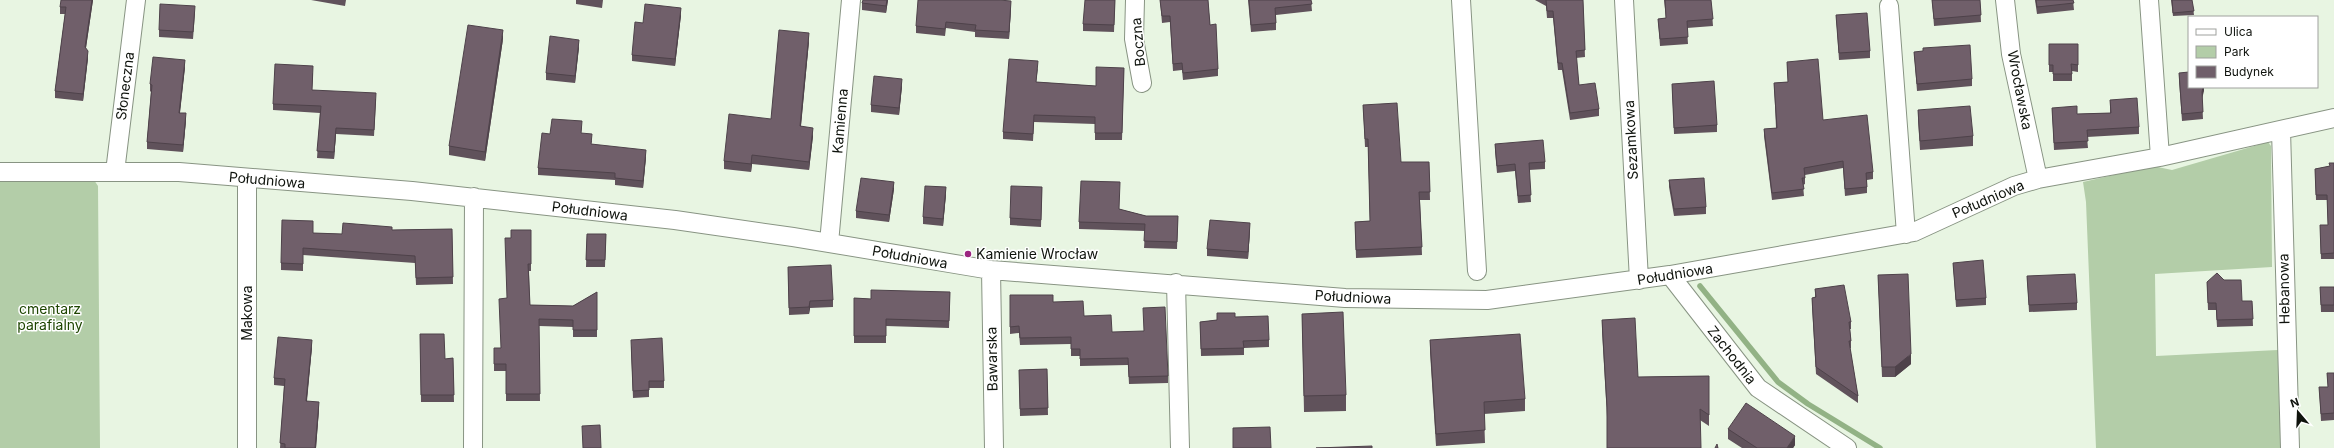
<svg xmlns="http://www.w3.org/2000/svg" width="2334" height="448" font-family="Inter,sans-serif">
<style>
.green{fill:#b3cda8}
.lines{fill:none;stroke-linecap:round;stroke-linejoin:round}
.stream{stroke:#92b285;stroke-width:5.5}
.minor-casing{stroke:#889483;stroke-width:20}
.minor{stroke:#fff;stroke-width:18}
.wall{fill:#60525b}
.shaded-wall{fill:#4e424a}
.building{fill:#705f6a;stroke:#4e424a}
.poi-dot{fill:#9b2580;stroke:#fff;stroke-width:1.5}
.labels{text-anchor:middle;stroke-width:3;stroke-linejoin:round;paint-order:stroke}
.street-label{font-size:14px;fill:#0f130d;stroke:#fff}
.poi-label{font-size:14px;fill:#0f130d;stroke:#fff;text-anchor:start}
.park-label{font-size:14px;fill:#1d4501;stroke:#fff}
</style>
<rect width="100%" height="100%" fill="#e8f5e2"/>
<path class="green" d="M2268,142l3,4 1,121 -117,7 1,82 122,-6 4,98h-186l-10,-246 -3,-20 70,-16 19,4z
M0,180h94l4,6 2,262h-100z"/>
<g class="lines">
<path class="stream" d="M1700,286l78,96 30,22 72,44"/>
<g class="minor-casing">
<path id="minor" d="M1135,0l-1,39 8,44
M1461,0l16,271
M1624,0l15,280
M2005,0l6,54 27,125
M2149,0l11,157
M1889,6l17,228
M2281,130l9,318
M0,172h179l233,19 263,29 118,17 198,33 354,28 142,2 183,-25 244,-43 100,-46 24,-7 122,-22 174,-39
M115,172l21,-172
M829,243l22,-243
M991,270l3,178
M1670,275l88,113 89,60
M1176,283l4,165
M247,448v-269
M473,448l1,-251"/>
</g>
<use href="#minor" class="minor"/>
</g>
<path class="wall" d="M93,0l-7,48 2,10 -5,43 -28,-3v-7l10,-77h-5v-7z
M311,0h35l-1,6z
M576,0h27l-1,8 -26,-4z
M888,0l-2,13 -24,-3v-7z
M1115,0l-1,32 -31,-1v-7z
M1160,0h48l2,25 8,44v7l-35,4 -1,-10 -9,1 -3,-49 -8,1z
M1248,0h63l1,11 -36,4v15l-25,2z
M1535,0h48l2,57 -9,1 3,27 20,24v7l-29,4 -8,-50h-4l-5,-52h-6l-1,-12z
M1664,0h47l2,26 -26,2 1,16 -28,2 -2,-27 8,-1z
M1932,0h48l1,22 -47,4z
M2035,0h38l1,10 -37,4z
M2171,0h21l2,15 -21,1z
M1011,8l-2,31 -34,-2v-5l-29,-4 -1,8 -29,-3v-7z
M195,13l-2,26 -34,-2v-7z
M681,15l-6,51 -43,-5v-6l11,-32z
M1836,15l34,36v7l-31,2z
M503,39l-18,122 -36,-6v-9z
M809,41l-8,85 12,10 -4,34 -57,-6 -1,8 -27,-3v-8l47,-42z
M2049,44h29v28l-6,-1v10h-19v-9h-4z
M579,47l-4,36 -29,-3v-7z
M1914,52l58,27v7l-55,5z
M1787,62l36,58 50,52v7l-6,1v13l-22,3 -2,-28 -38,7v9l-2,1 1,11 -32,4 -8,-64v-7l12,-1 -2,-45 14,-1z
M185,67l-5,46 6,7 -3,32 -36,-3v-7l4,-50 -1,-1v-7z
M1038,68l-2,14 60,4 28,-18 -2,72h-27v-16l-61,-2 -1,19 -30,-2v-7z
M313,73l-1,17 64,9 -2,37 -38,-2 -2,25 -17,-1 3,-45 -47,-3v-6z
M2179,73l25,14 -2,10 1,22 -21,2 -3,-41z
M1672,84l45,41v7l-43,2z
M902,86l-3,29 -28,-3v-7z
M2110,100l29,27v7l-52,3 1,11 -34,2 -2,-42 25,6 33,-1z
M1363,105l38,57h28l1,38h-10l2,55 -66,3 -1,-36 15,-1 -2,-74h-3z
M1918,110l55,26v10l-53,4 -2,-30z
M582,127l-1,6 11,8 -1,3 55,13 -3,31 -28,-3v-5l-77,-5v-7l12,-34z
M1495,144l50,18v7l-16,1 2,32 -13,1 -3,-32 -18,2 -2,-22z
M2334,163v96h-13l-1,-34h8l-1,-25h-11l-1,-31 15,-3z
M1669,180l37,27v7l-32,2 -5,-29z
M1042,187l-1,40 -31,-2v-7z
M894,189l-5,33 -33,-4v-7z
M946,194l-3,32 -20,-2v-7z
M1119,209l27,7h32l-1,33 -33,-1 1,-17 -66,-2v-7z
M452,229l1,55 -37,1 -1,-22 -112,-8v16l-22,-1v-7l32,-30 29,1 50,-4z
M531,230v41h-2l1,34 43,1 24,-14v45h-24v-10l-34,-1 1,75h-34v-30h-12v-23h7l6,-50 4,-60z
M1250,230l-2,29 -41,-3v-7z
M587,234h19l-1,33h-19z
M1953,263l33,35v7l-30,2z
M788,267l45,33v7l-23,1 -1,6 -20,1z
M1878,275l33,89 -16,13h-13z
M2027,276l50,27v7l-48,2z
M2207,282l35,19h10l1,25 -36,1 -1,-17h-8z
M2320,287h14v25h-13z
M1815,289l36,33v7h-1l1,12v7h-1l8,48v7l-42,-29 -4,-69v-7l3,-1z
M950,292l-1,36 -63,-2v17h-32v-45l17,1z
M1010,295l43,7 31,14 28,16 56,44v7l-39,1 -1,-19 -48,1v-10h-9v-12l-51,1 -1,-12 -9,1z
M1302,314l44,81v16l-42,1z
M1235,317l34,23v7l-25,1v7l-43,1 -1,-34 17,-2z
M1602,320l36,57 71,-1v50l-9,-6 -93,-3 -5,-86z
M420,334l25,25 8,-1 1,44h-33z
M1430,340l95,59v12l-41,3 1,29 -49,3 -6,-94z
M631,346l33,35v7h-15v9l-16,1z
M312,347l-5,54 12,8 -3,39h-36l4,-62 -10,-1v-7z
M1047,369l1,46 -28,1 -1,-46z
M2327,373h7v47l-13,1 -2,-34h9z
M1728,429l67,16 -2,3h-51l-14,-9z"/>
<path class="shaded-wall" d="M92,0h1l-8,54v-7z
M887,0h1l-2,13v-7z
M1011,1v7l-2,31v-7z
M681,8v7l-6,51v-7z
M503,30v9l-18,122v-9z
M809,33v8l-9,94v-9z
M579,40v7l-4,36v-7z
M88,51v7l-5,43v-7z
M185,60v7l-6,53v-7z
M902,79v7l-3,29v-7z
M2203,87h1v4l-2,8v-7z
M186,113v7l-3,32v-7z
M336,128v6l-2,25v-7z
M813,128v8l-4,34v-8z
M646,150v7l-3,31v-7z
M752,155v9l-1,8v-8z
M894,182v7l-5,33v-7z
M946,187v7l-3,32v-7z
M1250,223v7l-2,29v-7z
M810,301v7l-1,6v-7z
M312,340v7l-6,61v-7z
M1911,354v10l-16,13v-10z
M319,402v7l-3,39h-1z
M1795,436v9l-2,3h-6z"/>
<path class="building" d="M61,0h31l-7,47 3,4 -5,43 -28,-3 11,-84h-6z
M863,0h24l-1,6 -24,-3z
M918,0h81l12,1 -2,31 -34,-2 1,-5 -30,-3 -1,7 -29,-3z
M1085,0h30l-1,25 -31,-1z
M1160,0h48l2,25 6,-1 2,45 -35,4 -1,-10 -9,1 -3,-48h-8z
M1249,0h62l1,4 -37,4 1,15 -25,2z
M1546,0h37l2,50 -9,1 3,34 16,-2 4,26 -29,4 -8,-50h-4l-5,-52h-6z
M1665,0h46l2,19 -26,2 1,16 -28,2 -2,-20 8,-1z
M1932,0h48l1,15 -47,4z
M2036,0h37l1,3 -37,4z
M2172,0h20l2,11 -21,2z
M160,4l35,2 -2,26 -34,-2z
M645,4l36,4 -6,51 -43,-4 3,-33 8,1z
M1867,13l3,38 -31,2 -3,-38z
M468,25l35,5 -18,122 -36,-6z
M779,30l30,3 -9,93 13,2 -4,34 -57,-7 -1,9 -27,-3 5,-47 42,5z
M550,36l29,4 -4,36 -29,-3z
M2049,44h29v21l-7,-1 1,10h-19v-9h-4z
M1970,45l2,34 -55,5 -3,-32 9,-1v-3z
M153,57l32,3 -6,53h7l-3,32 -36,-3 5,-57 -2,-1z
M1009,59l29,2 -2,21 60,4v-19l28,1 -2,65h-27v-16l-61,-2 -1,19 -30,-2z
M1818,59l5,61 44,-5 6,57 -7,1 1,14 -22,2 -2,-28 -39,7 1,10h-3l2,11 -32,4 -8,-64 13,-1 -3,-45 14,-1 -1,-20z
M275,64l38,2 -1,24 64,3 -2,37 -38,-2 -2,24 -17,-1 4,-45 -48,-2z
M2189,72v15h14l-1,5 1,20 -21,2 -3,-41z
M874,76l28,3 -3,29 -28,-3z
M1714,81l3,44 -43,3 -2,-44z
M2137,98l2,29 -52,3 1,11 -34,2 -2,-35 25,-2v8l34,-1 -1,-13z
M1397,103l4,59h28l1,30h-11l3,55 -66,3 -1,-28 15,-1 -2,-82h-3l-2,-34z
M1970,106l3,30 -53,5 -2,-31z
M552,119l30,2 -1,12 11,1 -1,10 55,6 -3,31 -28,-3v-5l-77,-5 4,-35 8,1z
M1543,140l2,22 -16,1 2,32 -13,1 -3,-32 -18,2 -2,-22z
M2329,163h5v90l-13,1 -1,-29h8l-1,-30h-11l-1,-26 15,-3z
M861,178l33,4 -5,33 -33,-4z
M1704,178l2,29 -32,2 -5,-29z
M1081,181l39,1 -1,27 27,7h32l-1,26 -33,-1 1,-17 -66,-2z
M925,186l21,1 -3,32 -20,-2z
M1011,186l31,1 -1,33 -31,-2z
M282,220l31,1v12l29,1 1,-11 49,4v3l60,-1 1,48 -37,1 -1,-22 -112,-8v16l-22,-1z
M1210,220l40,3 -2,29 -41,-3z
M511,230h20v34h-3l2,41 43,1 24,-14v38h-24v-10l-34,-1 1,75h-34v-30h-12v-16h7l-2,-49 8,-1 -2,-60h6z
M587,234h19l-1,26h-19z
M1983,260l3,38 -30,2 -3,-37z
M831,265l2,35 -23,1 -1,6 -20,1 -1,-41z
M2217,273l7,7h17l1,21h10l1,18 -36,1 -1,-17h-8l-1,-21z
M1908,274l3,80 -16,13h-13l-4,-92z
M2075,274l2,29 -48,2 -2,-29z
M1844,285l7,37h-2l2,19h-2l9,55 -42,-29 -4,-69 4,-1 -1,-8z
M2320,287h14v18h-13z
M871,290l79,2 -1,29 -63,-2v17h-32v-38l17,1z
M1010,295h43v7l30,-1 1,15 27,-1 1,17 32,-1 -1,-23 22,-1 3,69 -39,1 -1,-19 -48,1v-10h-9v-12l-51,1 -1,-12 -9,1z
M1343,312l3,83 -42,1 -2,-82z
M1217,313h18v4l33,-1 1,24 -26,1 1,7 -43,1 -1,-27 17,-2z
M1635,318l3,59 71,-1v39l-9,-6 1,39h-94v-41l-5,-87z
M420,334h24l1,25 8,-1 1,37h-33z
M1520,334l5,65 -41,3 1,28 -49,4 -6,-94z
M278,337l34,3 -6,61 13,1 -4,46h-30v-4l-5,-1 5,-64 -11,-1z
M662,338l2,43h-15v9l-16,1 -2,-51z
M1047,369l1,39 -28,1 -1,-39z
M2327,373h7v40l-13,1 -2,-27h9z
M1746,403l49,33 -8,12h-30l-29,-19z
M600,425l1,23h-18l-1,-22z
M1270,427l1,21h-38v-20z
M1717,444l1,4h-3z
M1372,446v2h-56z"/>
<circle class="poi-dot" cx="968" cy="254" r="4"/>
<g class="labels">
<g class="street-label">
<text transform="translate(1138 42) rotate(-95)" y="5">Boczna</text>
<text transform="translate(125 86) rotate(-83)" y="5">Słoneczna</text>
<text transform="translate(2020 90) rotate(79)" y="5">Wrocławska</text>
<text transform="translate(840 121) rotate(-85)" y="5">Kamienna</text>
<text transform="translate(1631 140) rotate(-93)" y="5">Sezamkowa</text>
<text transform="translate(267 180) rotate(5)" y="5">Południowa</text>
<text transform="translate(1988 199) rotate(-23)" y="5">Południowa</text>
<text transform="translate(590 211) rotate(7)" y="5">Południowa</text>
<text transform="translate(910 257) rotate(10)" y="5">Południowa</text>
<text transform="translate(1675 274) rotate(-9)" y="5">Południowa</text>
<text transform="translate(2284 289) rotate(-91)" y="5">Hebanowa</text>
<text transform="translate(1353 297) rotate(3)" y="5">Południowa</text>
<text transform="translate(247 313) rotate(-90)" y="5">Makowa</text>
<text transform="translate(1732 355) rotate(52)" y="5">Zachodnia</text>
<text transform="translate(992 359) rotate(-91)" y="5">Bawarska</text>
</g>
<g class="poi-label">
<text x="976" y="259">Kamienie Wrocław</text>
</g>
<g class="park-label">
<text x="50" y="314">cmentarz<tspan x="50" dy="16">parafialny</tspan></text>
</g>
</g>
<rect x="2188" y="16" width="130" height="72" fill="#ffffff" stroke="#9fa19e"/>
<rect x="2196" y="29" width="20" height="6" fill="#ffffff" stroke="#9fa19e"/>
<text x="2224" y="36" font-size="12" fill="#0f130d">Ulica</text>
<rect x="2196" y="46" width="20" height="12" fill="#b3cda8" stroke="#9fa19e"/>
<text x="2224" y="56" font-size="12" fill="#0f130d">Park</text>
<rect x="2196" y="66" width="20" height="12" fill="#705f6a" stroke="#9fa19e"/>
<text x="2224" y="76" font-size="12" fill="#0f130d">Budynek</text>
<g transform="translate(2298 412) rotate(341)" stroke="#ffffff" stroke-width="3" paint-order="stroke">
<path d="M0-3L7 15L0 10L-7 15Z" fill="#0f130d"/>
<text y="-6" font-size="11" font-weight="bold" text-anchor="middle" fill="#0f130d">N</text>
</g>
</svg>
